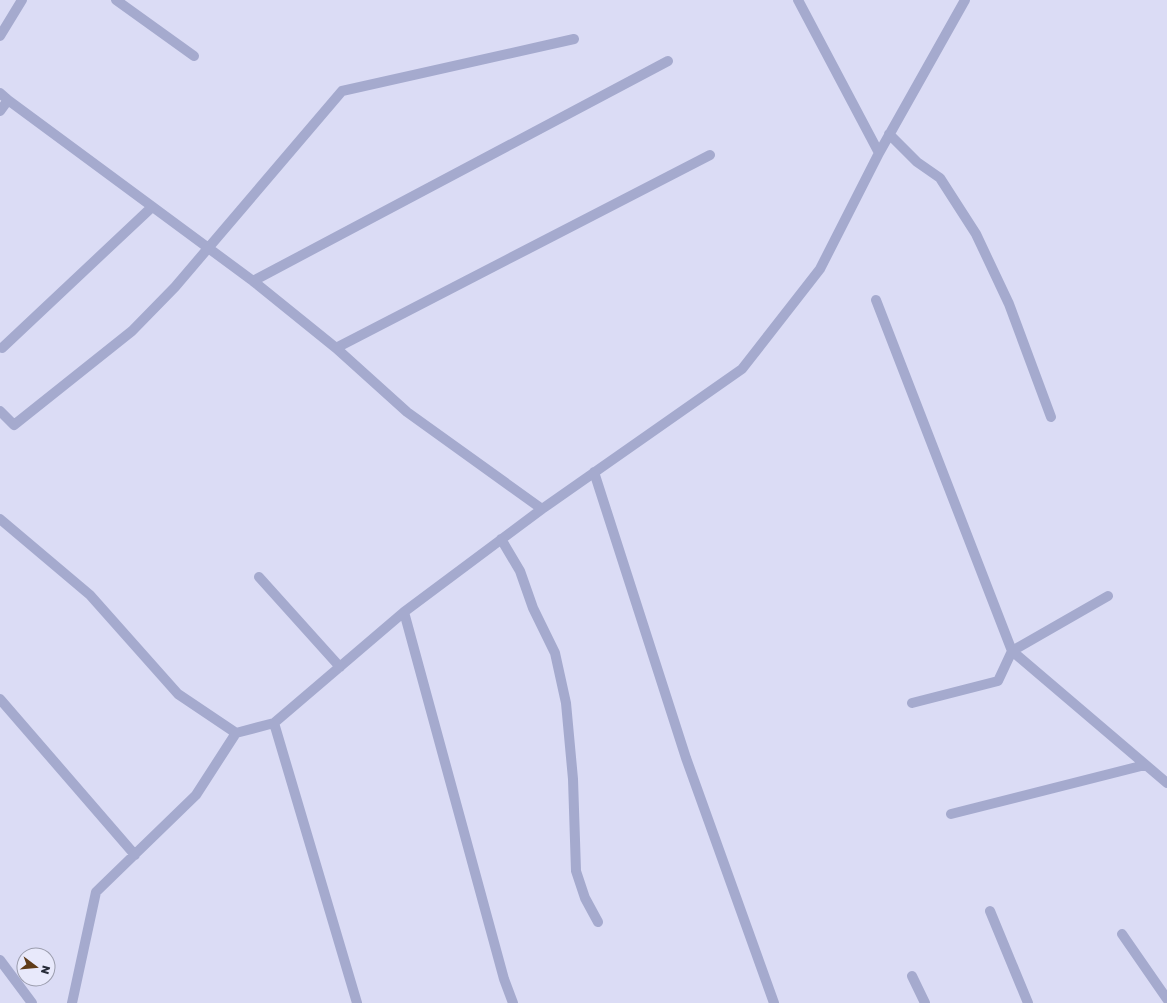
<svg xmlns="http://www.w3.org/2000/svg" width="1167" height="1003" font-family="'Golos Text',sans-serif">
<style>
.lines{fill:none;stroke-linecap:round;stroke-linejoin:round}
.minor{stroke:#a5aace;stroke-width:10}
</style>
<rect width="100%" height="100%" fill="#dbdcf5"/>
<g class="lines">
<path class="minor" d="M116,0l78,56
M798,0l81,153
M0,36l22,-36
M0,93l8,7 245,181 83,67 71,64 135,97
M0,111l8,-11
M889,134l28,28 23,16 36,56 33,70 42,113
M253,281l415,-220
M876,300l136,351 155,132
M2,348l150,-141
M336,348l374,-193
M0,411l14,14 118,-94 43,-44 167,-196 232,-52
M594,472l92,286 88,245
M0,519l90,76 88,99 58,39
M501,539l19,32 13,37 22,45 11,50 7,76 3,92 9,27 13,24
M259,577l81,90
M404,612l100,367 9,24
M0,699l135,156
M912,703l86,-22 14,-30 96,-55
M274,723l83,280
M951,814l194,-49
M990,911l38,92
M1122,934l45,65
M0,960l32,43
M912,976l13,27
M72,1003l24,-111 100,-97 40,-62 38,-10 130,-111 138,-103 200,-140 78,-100 59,-116 86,-153"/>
</g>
<g transform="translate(36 967) rotate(106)"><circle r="19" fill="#e8e9fb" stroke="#9b9dad"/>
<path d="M0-3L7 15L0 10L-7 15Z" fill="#5f3b18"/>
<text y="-6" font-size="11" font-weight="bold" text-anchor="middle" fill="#272c39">N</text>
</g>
</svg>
